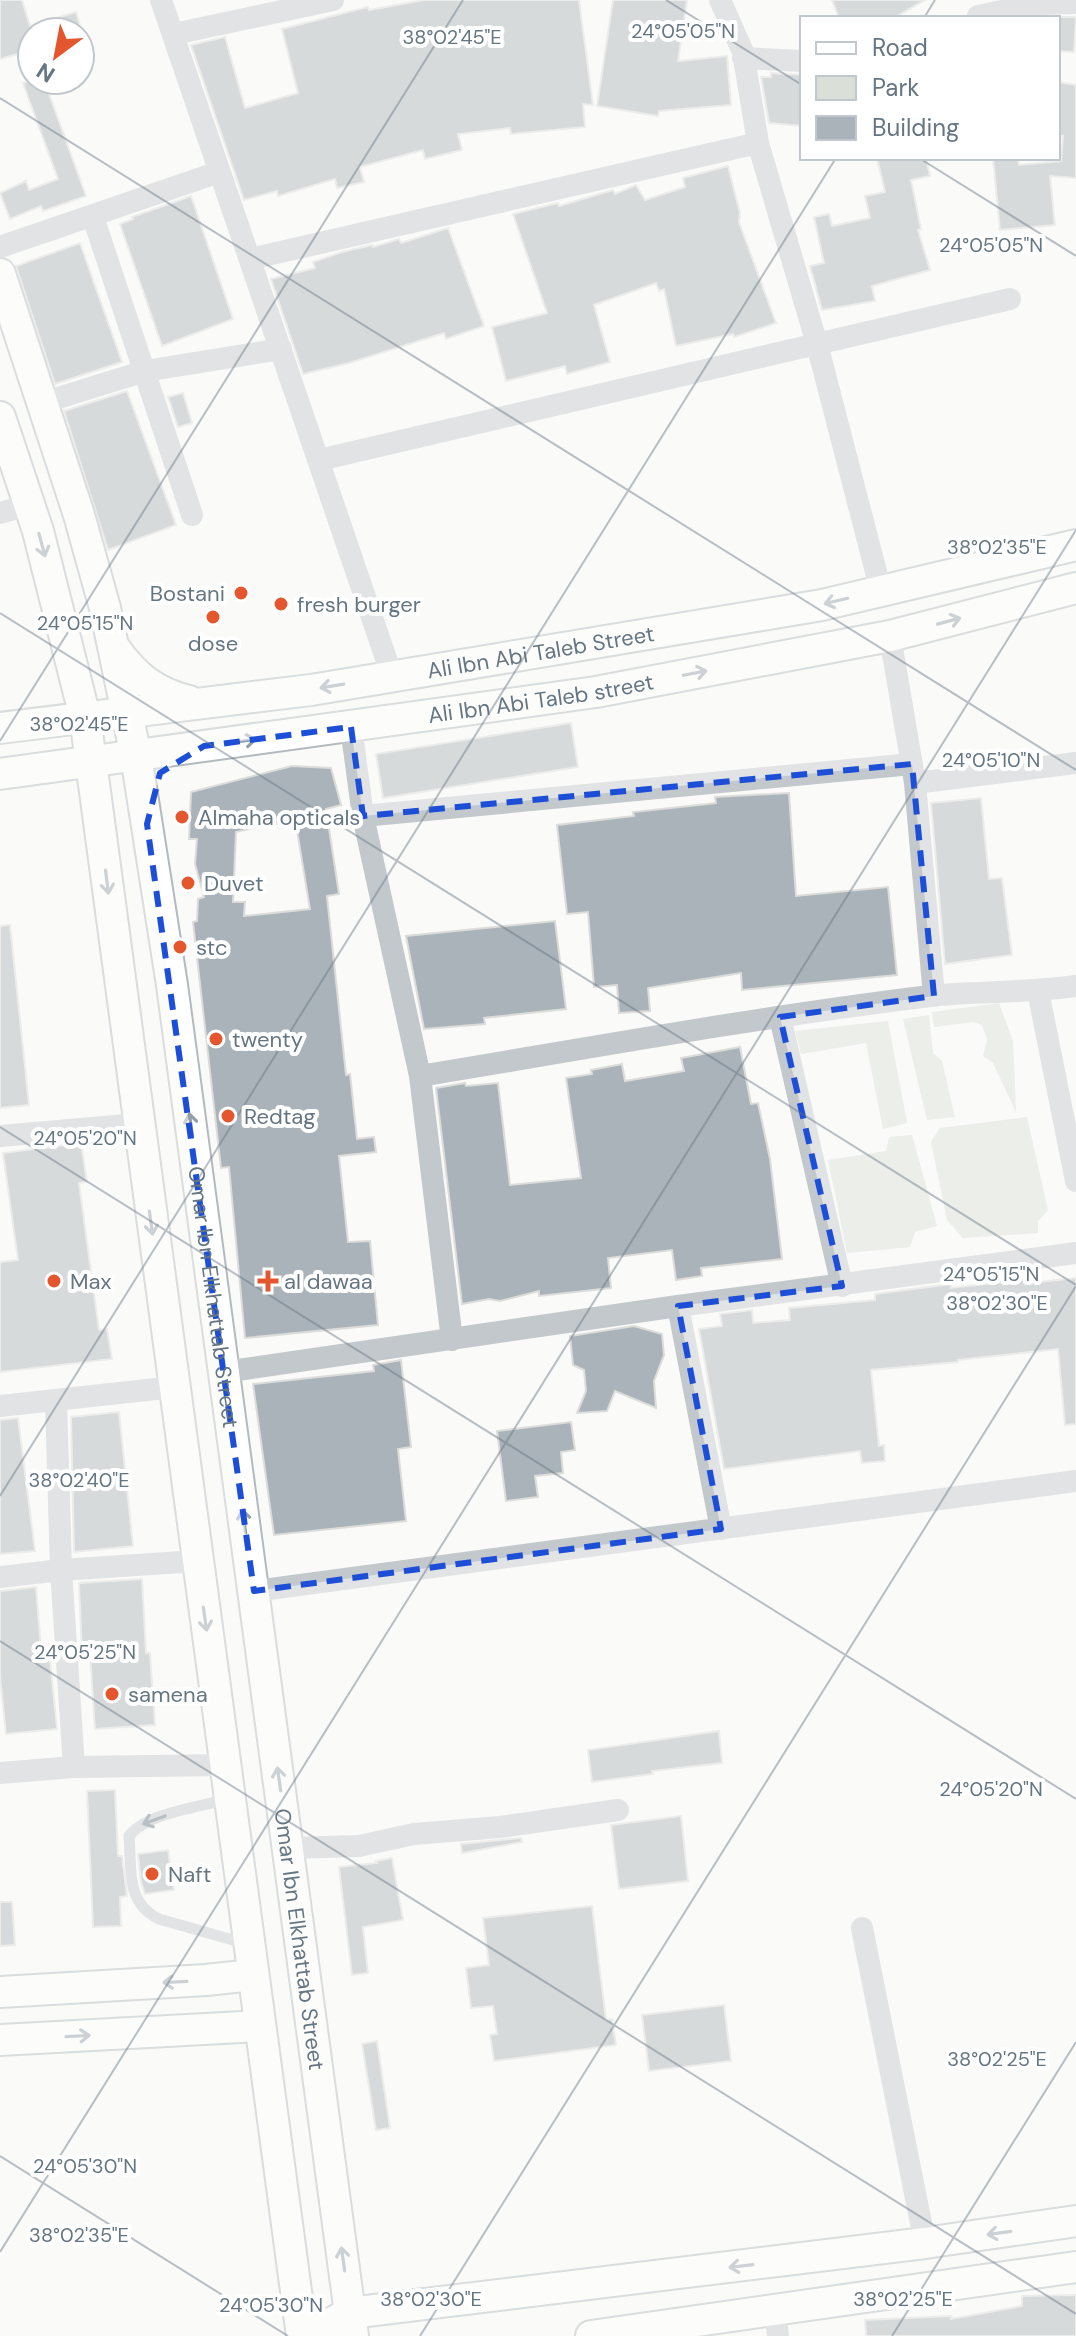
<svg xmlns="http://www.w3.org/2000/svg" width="1076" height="2336" font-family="'DM Sans',sans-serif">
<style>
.green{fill:#dadfd7}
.building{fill:#aab3b9;stroke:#dcdcda;stroke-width:2;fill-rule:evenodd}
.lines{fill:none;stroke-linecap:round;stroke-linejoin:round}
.secondary-casing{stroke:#b3babf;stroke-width:34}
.lane{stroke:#c3c8cc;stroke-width:11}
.street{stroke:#c3c8cc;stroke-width:22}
.secondary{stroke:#fff;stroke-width:30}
.oneway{stroke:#939fa8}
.oneway2{stroke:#6a7a87}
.marked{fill:none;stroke:#1d4ed8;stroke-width:6;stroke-dasharray:16 10;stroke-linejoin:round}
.ticks{fill:none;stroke:#657683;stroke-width:2;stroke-opacity:0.45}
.poi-dot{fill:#e4572e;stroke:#fff;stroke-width:3}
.labels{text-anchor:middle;stroke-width:8;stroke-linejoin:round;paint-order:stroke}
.poi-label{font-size:22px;fill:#657683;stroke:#fff;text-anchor:start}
.street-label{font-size:22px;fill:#657683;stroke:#fff}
.ticks-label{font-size:20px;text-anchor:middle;fill:#657683;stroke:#fff;stroke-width:8;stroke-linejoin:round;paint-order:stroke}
</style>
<rect width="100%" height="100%" fill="#fafaf8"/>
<path class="green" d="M999,1003l14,38 3,71 -23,-49 -10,-7 4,-17 -5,-14 -8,-3 -40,5 -2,-15z
M929,1015l4,38 9,8 13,56 -28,3 -24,-101z
M888,1021l19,102 -24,6 -17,-86 -65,11 -6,-23z
M1027,1117l21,93 -10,11v12l-75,5 -16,-18 -16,-78 9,-14z
M912,1135l25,91 -22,6 -5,15 -63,6 -19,-93 58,-9 3,-14z"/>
<path class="building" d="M0,0h22l8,26 46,-14 6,20h-50v18l-32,9z
M424,0h155l14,105 -10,-1 2,23 -74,7 -1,-6 -52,6 4,16 -37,9 -2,-9 -63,17 4,15 -27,6 -2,-9 -57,17 -1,-5 -33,9 -53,-155 34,-8 20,71 53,-15 -16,-64 86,-22 1,3z
M613,0h74l-9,61 49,-5 4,49 -72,6 -1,5 -61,-10z
M832,0h93l-31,18h-55z
M1076,17l-2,35 -16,-1v-34z
M771,73l31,2v51l-33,-3 -8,-46h10z
M32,80h12l42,116 -43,15 -2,-5 -31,13 -10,-26 26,-12 3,9 29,-11 -35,-96z
M1058,82l18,3v93l-26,-2 5,49 -55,5 -7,-72h25l1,7 42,-4 2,-25 -5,-1z
M877,158h49l4,18 -19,4 10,49 -3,1 12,40 -58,16 3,15 -53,9 -12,-44 14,-3 -10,-46 15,-3 3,12 38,-8 -5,-22 20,-4z
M728,166l12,47 -1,9 37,101 -42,14 -1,-3 -57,12 -12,-57 -5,2 -3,-8 -62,22 16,57 -43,12 -2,-8 -59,15 -14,-54 55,-14 -34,-99 45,-11 1,3 54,-16 2,4 21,-9 9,15 40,-13 -2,-9z
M191,196l42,123 -71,27 -42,-122 13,-5 -1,-2z
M448,228l36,98 -38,13 -2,-6 -95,30 -46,11 -32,-95 44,-11 -2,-6 29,-10 30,-7 1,2 26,-8 2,4z
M80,243l42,119 -67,22 -39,-118z
M127,391l49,134 -68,25 -44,-139z
M183,393l9,30 -14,4 -10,-30z
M571,723l7,44 -195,31 -7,-44z
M292,766l39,2 10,37 -15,4 13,85 -12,2 19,179 4,-1 7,65 17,-2 2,15 -37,4 9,86 22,-1 8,84 -133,13 -16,-171 -8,1 -28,-246 4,-1 1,-22 6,-2 -9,-33 2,-25h-8l2,-47zM268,824h28l14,85 -66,7 1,-14h-12l3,-70z
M789,793l7,103 92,-9 9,88 -155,15 -1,-17 -93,15 2,23 -31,2 -2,-28 -23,2 -6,-75 -21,2 -10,-89 77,-9 -1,-4 83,-9 -1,-6z
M981,798l8,81 13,-1 10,77 -67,9 -14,-161z
M555,921l11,88 -82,9 1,6 -61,5 -18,-93z
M10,925l19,180 -29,3v-182z
M740,1047l11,57 7,-1 12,56 12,100 -81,9 1,8 -26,4 -4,-30 -64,8 3,30 -72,8v-5l-39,10 -11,-2 -27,5 -26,-216 29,-5 1,3 32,-3 12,102 71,-7 -15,-100 26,-4 -1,-4 31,-6 3,17 59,-10 -3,-13z
M81,1143l6,39 -8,1 20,147 8,-1 5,30 -112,13v-110l18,-2 -15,-107z
M1076,1278v146l-11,1 -7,-76 -100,11v2l-87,8 8,76 5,-1 1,16 -23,2 -2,-12 -136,18 -25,-140 23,-3 -2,-12 32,-4 1,13 37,-3 -1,-12 86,-8v-6l76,-10v4l78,-9 1,4z
M634,1326l28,8 2,21 -10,26 2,27 -41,-17 -8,20 -30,2 9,-22 -2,-21 -11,-5 -3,-29z
M401,1360l10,87 -13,2 8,72 -132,14 -21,-151 121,-13 -1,-6z
M119,1412l14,134 -59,6 -3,-135z
M18,1418l17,133 -35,3v-134z
M571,1422l4,28 -14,2 2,21 -28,3 3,21 -32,4 -9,-70z
M142,1579l4,74h4l5,72 -60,4 -5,-74h-8l-3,-72z
M36,1587l6,73 8,-1 7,70 -51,5 -6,-58v-85z
M719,1731l3,32 -70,8 1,3 -61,8 -4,-32z
M115,1790l3,66h4l5,40 -7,1 1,29 -28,1 -6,-136z
M681,1816l7,65 -69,8 -8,-64z
M521,1838l1,4 -60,11 -1,-9z
M168,1850l6,40 -29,4 -4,-12 -3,-28z
M392,1858l11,62 -40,7 5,46 -16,2 -13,-108 38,-4 -1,-2z
M0,1902h12l3,43 -15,1z
M592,1906l14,114 6,-1 4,26 -122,16 -4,-26 7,-1 -4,-28 -22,2 -5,-40 23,-3 -6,-47z
M724,2005l7,56 -82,10 -7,-56z
M377,2041l13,87 -14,2 -14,-86z
M1076,2295v41h-210l-1,-16 86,-4v3l71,-13v-10z"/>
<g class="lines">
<g class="secondary-casing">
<g id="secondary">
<path id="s1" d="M0,274l79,241 26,93 31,148 36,229 181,1351"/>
<path d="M0,417l38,114 47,186 217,1619"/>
<path d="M116,650c19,27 40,43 73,51"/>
<path id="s2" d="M0,728l311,-38 511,-85 254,-60"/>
<path id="s3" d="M0,774l596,-82 294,-56 186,-48"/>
<path d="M0,1992l206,-12 47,-5"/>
<path d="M0,2040l260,-14"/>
<path d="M308,2336l42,-23 575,-70 151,-22"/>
<path d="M591,2336l485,-69"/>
</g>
</g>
<path class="lane" d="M228,1799c-29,8 -81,14 -99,37 3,34 -4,66 30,83l88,25"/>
<path class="street" d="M161,0l231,676
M720,0l23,52 15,91 59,201 64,247
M978,16l59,-12 39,-1
M174,34l159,-34
M743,58l59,3
M93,217l99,298
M0,247l219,-75
M250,259l508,-116
M42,403l103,-32 136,-22
M319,460l691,-161
M0,513l29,-8
M890,636l25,147 19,213
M351,727l12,89 57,260 32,264
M915,783l161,-20
M363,816l549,-52
M1038,991l38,190
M780,1017l62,269
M420,1076c169,-28 339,-59 510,-80 49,-5 98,-3 146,-10
M0,1136l138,-12
M678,1306l43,223
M224,1372l454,-66 398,-53
M56,1400l5,170 13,197
M0,1406l174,-19
M0,1577l61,-7 136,-9
M254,1591l822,-110
M0,1773l74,-6 150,-2
M288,1848l71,-2 55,-12 86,-7 118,-17
M862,1928l63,315
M775,2310l3,26"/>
<use href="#secondary" class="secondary"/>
</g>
<defs><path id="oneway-shaft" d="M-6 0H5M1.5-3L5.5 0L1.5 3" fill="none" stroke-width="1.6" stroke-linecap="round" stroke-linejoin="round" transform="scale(2)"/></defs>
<g class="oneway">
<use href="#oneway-shaft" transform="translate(42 545) rotate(75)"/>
<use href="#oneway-shaft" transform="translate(836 601) rotate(167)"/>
<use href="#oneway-shaft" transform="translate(949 621) rotate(-15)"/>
<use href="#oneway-shaft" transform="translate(695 673) rotate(-11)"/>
<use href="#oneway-shaft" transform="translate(332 686) rotate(171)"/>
<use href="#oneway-shaft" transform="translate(244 741) rotate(-7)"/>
<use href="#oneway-shaft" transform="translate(107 882) rotate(83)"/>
<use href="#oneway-shaft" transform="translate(191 1125) rotate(-98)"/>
<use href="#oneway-shaft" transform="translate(151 1223) rotate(82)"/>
<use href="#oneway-shaft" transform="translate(244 1521) rotate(-98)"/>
<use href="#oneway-shaft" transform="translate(205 1619) rotate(82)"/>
<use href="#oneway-shaft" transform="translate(279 1779) rotate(-98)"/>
<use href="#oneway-shaft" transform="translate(175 1982) rotate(177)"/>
<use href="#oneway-shaft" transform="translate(78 2036) rotate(-3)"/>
<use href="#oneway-shaft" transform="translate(999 2233) rotate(172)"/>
<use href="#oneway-shaft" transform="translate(343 2259) rotate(-98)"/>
<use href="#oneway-shaft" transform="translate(741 2266) rotate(173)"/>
</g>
<use class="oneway2" href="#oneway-shaft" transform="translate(154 1820) rotate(160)"/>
<path d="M0 0H1076V2336H0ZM351,727l12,89 549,-52 22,232 -154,21 62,269 -164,20 43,223 -467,62 -107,-767 13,-51 44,-27z" fill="#fafaf8" fill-opacity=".55" fill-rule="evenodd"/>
<path class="marked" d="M351,727l12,89 549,-52 22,232 -154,21 62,269 -164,20 43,223 -467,62 -107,-767 13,-51 44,-27z"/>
<path class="ticks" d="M666,0l136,85M924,18l11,-18M0,98l1076,672M919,158l157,98M0,613l1076,672M0,741l463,-741M0,1127l1076,672M0,1496l836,-1338M0,1641l1076,673M0,2156l288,180M0,2252l1076,-1722M420,2336l656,-1050M892,2336l184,-294"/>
<g class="poi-dot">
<circle cx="241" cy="593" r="8"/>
<circle cx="281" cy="604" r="8"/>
<circle cx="213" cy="617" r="8"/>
<circle cx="182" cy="817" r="8"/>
<circle cx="188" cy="883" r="8"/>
<circle cx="180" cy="947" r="8"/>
<circle cx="216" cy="1039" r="8"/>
<circle cx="228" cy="1116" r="8"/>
<circle cx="54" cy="1281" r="8"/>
<path d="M264 1269h8v8h8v8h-8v8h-8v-8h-8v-8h8z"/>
<circle cx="112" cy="1694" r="8"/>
<circle cx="152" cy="1874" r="8"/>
</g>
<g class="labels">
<g class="poi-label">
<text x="225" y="601" text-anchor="end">Bostani</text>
<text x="297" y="612">fresh burger</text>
<text x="213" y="651" text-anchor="middle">dose</text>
<text x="198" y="825">Almaha opticals</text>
<text x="204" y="891">Duvet</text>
<text x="196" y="955">stc</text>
<text x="232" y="1047">twenty</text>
<text x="244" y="1124">Redtag</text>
<text x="70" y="1289">Max</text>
<text x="284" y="1289">al dawaa</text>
<text x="128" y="1702">samena</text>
<text x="168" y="1882">Naft</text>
</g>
<g class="street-label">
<text dy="8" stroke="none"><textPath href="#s2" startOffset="546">Ali Ibn Abi Taleb Street</textPath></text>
<text dy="8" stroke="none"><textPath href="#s3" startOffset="546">Ali Ibn Abi Taleb street</textPath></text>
<text dy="8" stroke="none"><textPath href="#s1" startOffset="1048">Omar Ibn Elkhattab Street</textPath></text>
<text dy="8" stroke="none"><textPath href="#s1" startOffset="1696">Omar Ibn Elkhattab Street</textPath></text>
</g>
</g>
<g class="ticks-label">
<text x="683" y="38">24°05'05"N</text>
<text x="452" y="44">38°02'45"E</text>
<text x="991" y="252">24°05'05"N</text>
<text x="997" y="554">38°02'35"E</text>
<text x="85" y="630">24°05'15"N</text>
<text x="79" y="731">38°02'45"E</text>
<text x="991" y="767">24°05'10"N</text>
<text x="85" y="1145">24°05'20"N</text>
<text x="991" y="1281">24°05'15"N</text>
<text x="997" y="1310">38°02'30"E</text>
<text x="79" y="1487">38°02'40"E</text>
<text x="85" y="1659">24°05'25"N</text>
<text x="991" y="1796">24°05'20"N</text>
<text x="997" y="2066">38°02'25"E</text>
<text x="85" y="2173">24°05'30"N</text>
<text x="79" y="2242">38°02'35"E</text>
<text x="431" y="2306">38°02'30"E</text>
<text x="903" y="2306">38°02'25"E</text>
<text x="271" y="2312">24°05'30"N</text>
</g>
<rect x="800" y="16" width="260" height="144" fill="#ffffff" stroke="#c1c8cd" stroke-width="2"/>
<rect x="816" y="42" width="40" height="12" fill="#ffffff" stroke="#c1c8cd" stroke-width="2"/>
<text x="872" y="56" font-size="24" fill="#657683">Road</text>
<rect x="816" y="76" width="40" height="24" fill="#dadfd7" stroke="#c1c8cd" stroke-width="2"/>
<text x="872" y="96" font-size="24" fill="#657683">Park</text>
<rect x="816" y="116" width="40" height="24" fill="#aab3b9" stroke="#c1c8cd" stroke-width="2"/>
<text x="872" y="136" font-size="24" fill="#657683">Building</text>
<g transform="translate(56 56) rotate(212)"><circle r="38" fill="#ffffff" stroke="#c1c8cd" stroke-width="2"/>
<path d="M0-6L14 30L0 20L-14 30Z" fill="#e4572e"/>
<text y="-12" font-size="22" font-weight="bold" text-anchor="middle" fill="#657683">N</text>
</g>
</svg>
